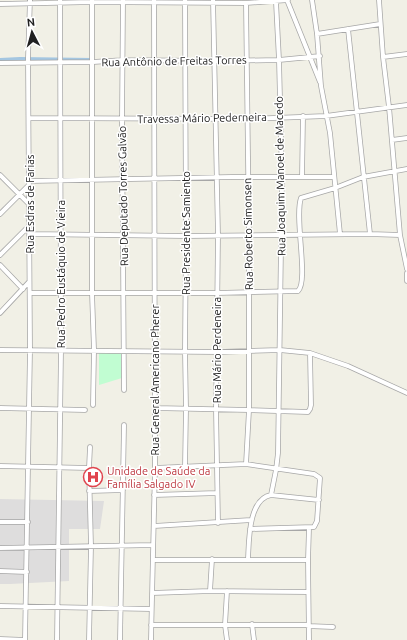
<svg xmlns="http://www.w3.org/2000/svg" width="407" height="640" font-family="Ubuntu,sans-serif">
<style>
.residential{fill:#dedddd}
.park{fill:#c1fdd2}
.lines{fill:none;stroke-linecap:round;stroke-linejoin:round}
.canal{stroke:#a4c6e1;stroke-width:4}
.street-casing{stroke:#a7a7a7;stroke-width:5.5}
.street{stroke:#fff;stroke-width:4}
.labels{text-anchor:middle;stroke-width:3;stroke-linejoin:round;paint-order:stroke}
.street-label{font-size:11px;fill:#202020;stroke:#fff}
.health-label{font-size:11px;fill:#be3a42;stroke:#fff;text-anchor:start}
</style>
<rect width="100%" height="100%" fill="#f1f0e6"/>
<path class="residential" d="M0,499l104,2 -4,28h-31v52l-59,3h-10z"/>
<path class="park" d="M99,351l24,2 -1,25 -23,7z"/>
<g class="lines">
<path class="canal" d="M0,60l20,-1 72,1"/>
<g class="street-casing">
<path id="street" d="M92,0v293l2,57 -1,55
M123,0l-1,119 2,271
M213,0l5,235 -2,174 2,114
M287,0l33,82
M312,0l5,34 4,52 9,47 10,101
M379,0l4,57 6,50 11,128 7,34
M0,4l92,-2 154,1 42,-3
M348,29l22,205
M317,34l63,-10
M383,57l24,-3
M0,63l93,-1 31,-2 91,1 64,-1 41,-4
M29,118l218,1 79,-3 81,-11
M392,140l15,-2
M0,175l29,29
M302,177l1,-61
M30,181l202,-4h102
M0,214l29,-29
M30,234l156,2 184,-2 30,1
M0,255l30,-30
M0,265l23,24
M407,273v8
M30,293h187l81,-2c11,-10 -4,-74 3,-93l34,-10 28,-11 44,-8
M0,313l29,-31
M0,350l217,2 63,-2 30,3 38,13 59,27
M0,408l85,2
M155,408l94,2 59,2 2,-3 1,-4 -1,-52
M246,464l3,-54v-175l-3,-232
M0,466l89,2
M185,467l1,-58 -1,-58 1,-115 -1,-236
M155,468l91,-4 68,10 6,4 -3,43 -3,6 -64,2
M89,491l34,-1
M154,495l63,-2
M271,495l5,-25 2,-17 4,-275 -3,-118 -3,-58
M0,522h28
M154,526l97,-6
M0,548l153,-3
M248,559c1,-17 0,-60 23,-64l48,5
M153,560h155
M0,571l27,1
M210,591l2,-32
M227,591l-2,34 2,15
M152,593l58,-2 98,1
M0,606l151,3
M252,624l2,16
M151,625h157
M308,626l25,1
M0,639l25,1
M25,640l5,-290 -2,-292 2,-58
M57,640l4,-290 -1,-350
M89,640l2,-94 -2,-78 1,-21
M120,640l4,-215
M151,640l4,-172 -1,-468
M309,640l-1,-80 1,-32"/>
</g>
<use href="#street" class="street"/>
</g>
<defs>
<g id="hospital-ring" transform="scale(1)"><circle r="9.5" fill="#fff" stroke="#e0444e" stroke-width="1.5"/><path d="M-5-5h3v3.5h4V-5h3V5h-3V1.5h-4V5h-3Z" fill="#e0444e"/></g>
</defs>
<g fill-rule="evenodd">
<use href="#hospital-ring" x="93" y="477"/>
</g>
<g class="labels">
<g class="street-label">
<text transform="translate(174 61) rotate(-1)" y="4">Rua Antônio de Freitas Torres</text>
<text transform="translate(202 118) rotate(-1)" y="4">Travessa Mário Pederneira</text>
<text transform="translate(280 176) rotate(-91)" y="4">Rua Joaquim Manoel de Macedo</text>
<text transform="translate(123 196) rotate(-91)" y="4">Rua Deputado Torres Galvão</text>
<text transform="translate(30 204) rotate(-90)" y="4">Rua Esdras de Farias</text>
<text transform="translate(186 233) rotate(-90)" y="4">Rua Presidente Samiento</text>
<text transform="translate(248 234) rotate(-91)" y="4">Rua Roberto Simonsen</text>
<text transform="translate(61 274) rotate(-90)" y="4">Rua Pedro Eustáquio de Vieira</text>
<text transform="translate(217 350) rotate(-90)" y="4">Rua Mário Perdeneira</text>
<text transform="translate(155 380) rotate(-90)" y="4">Rua General Americano Pherer</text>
</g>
<g class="health-label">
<text x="107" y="475">Unidade de Saúde da<tspan x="107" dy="13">Família Salgado IV</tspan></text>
</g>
</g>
<g transform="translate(32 32) rotate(354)" stroke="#ffffff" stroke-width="3" paint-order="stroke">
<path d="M0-3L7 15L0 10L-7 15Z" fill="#202020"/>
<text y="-6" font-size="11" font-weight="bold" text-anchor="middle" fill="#202020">N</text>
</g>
</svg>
